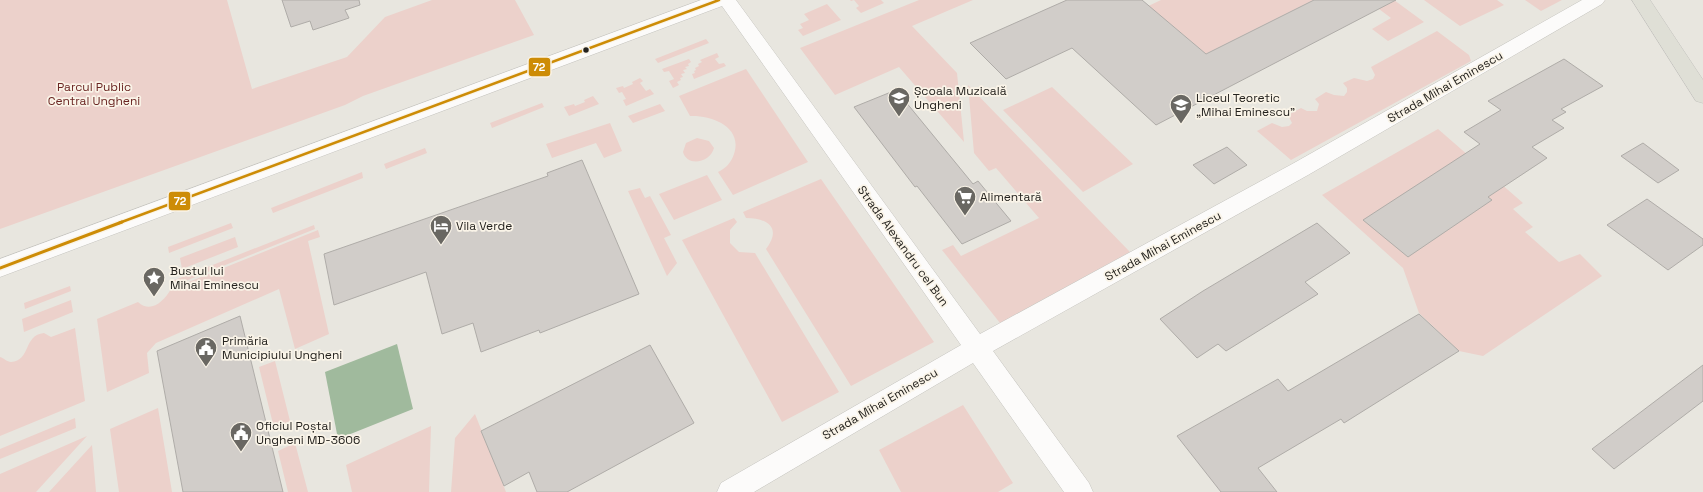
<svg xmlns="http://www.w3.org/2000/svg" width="1703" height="492" font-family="'Space Grotesk',sans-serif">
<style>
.green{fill:#ecd1cb}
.water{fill:#a0ba9d}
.building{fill:#d1cdc9;stroke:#afaca8}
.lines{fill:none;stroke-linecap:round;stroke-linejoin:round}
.minor-casing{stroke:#c4c3be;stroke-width:1}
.major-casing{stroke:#c3c2be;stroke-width:1}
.minor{fill:#fcfbfa;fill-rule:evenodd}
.major{fill:#dfdfd6;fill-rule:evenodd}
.bus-1-far1-casing{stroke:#faf4e8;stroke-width:5}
.bus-1-casing{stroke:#faf4e8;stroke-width:6}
.bus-1-far1{stroke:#cd8c06;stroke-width:2.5}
.bus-1{stroke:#cd8c06;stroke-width:3}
.bus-dot{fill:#24221e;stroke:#faf4e8;stroke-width:1.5}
.labels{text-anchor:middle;stroke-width:3.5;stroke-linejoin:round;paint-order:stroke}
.park-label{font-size:12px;fill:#6a2522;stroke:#faf4e8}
.street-label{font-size:12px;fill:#24221e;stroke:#faf4e8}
.poi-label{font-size:12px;fill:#24221e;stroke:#faf4e8;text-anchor:start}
.line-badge{stroke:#faf4e8;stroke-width:1.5}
.badge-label{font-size:11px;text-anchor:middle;font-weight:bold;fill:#fff}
</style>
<rect width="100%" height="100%" fill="#e8e6df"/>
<path class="green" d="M0,0h227l25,89 95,-32 38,-40 47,-17h83l19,35 -171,61 -18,9 -345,124z
M850,0h31l3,3 -23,10 -5,-5 3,-2 -5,-6 -3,1z
M919,0h54l-61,26 45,47 7,69 -65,-75 -64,28 -35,-47z
M1161,0h153l-108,54 -39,-33h-50z
M1367,0h27l30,22 -36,19 -16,-12 19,-11z
M1424,0h73l7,5 -44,21z
M1525,0h37l-21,11z
M827,4l14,16 -38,16 -5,-6 5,-2 -3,-4 9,-4 -5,-6z
M1437,31l32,24 2,6 -180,99 -34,-29 15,-8 10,4 7,-1 3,-3 -4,-8 13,-7 6,3h10l2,-7 -4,-5 11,-7 8,3 10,1 3,-4v-4l-4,-5 11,-5 13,3 6,-2 2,-4 -4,-8z
M706,39l3,4 -51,20 -3,-4z
M717,53l2,4 -4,2 4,5 5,-1 2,3 -32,13 -2,-5 3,-1 -1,-2 2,-1 -1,-2 4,-2 -1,-2 4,-2 -2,-2z
M689,59l2,3 -3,2 1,2 -4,1 2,2 -4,1 2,3 -4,1 2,3 -3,1 1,2 -4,2 2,3 -6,3 -4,-7 5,-2 -5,-8 -5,1 -2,-3z
M746,69l62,93 -75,33 -15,-23c8,-4 13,-9 16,-18 9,-27 -22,-39 -44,-38l-11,-20z
M640,78l3,3 -3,2 6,8 4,-2 4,5 -28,12 -3,-6 3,-1 -4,-7 -3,1 -3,-5 7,-2 1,2 9,-4 -1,-2z
M968,85l162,167 -130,71 -58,-73 11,-5 8,11 78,-38 -43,-50 -7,3 -15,-18z
M1052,87l81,77 -50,28 -80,-82z
M593,96l6,8 -30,12 -5,-9 10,-3 1,2 10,-4 -1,-2z
M542,103l2,4 -52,21 -2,-5z
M660,104l5,7 -32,12 -5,-7z
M610,123l12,28 -18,7 -8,-15 -44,15 -6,-14z
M1438,129l85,74 -10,6 20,18 -8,5 34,30 21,-8 22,22 -119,80 -24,-5 -40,-38 -16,-45 -81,-73z
M697,138l12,3 5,7c-4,15 -27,19 -31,4l3,-9z
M425,148l2,5 -41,16 -2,-5z
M362,172l1,6 -90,35 -2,-5z
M707,175l15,25 -48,20 -15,-26z
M821,179l113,163 -83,44 -85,-137c16,-21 2,-31 -20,-31l-3,-6z
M640,188l5,10 5,-2 21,39 -7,3 13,25 -10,13 -39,-85z
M734,218l3,4 -7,8v13l9,9 16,1 84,139 -57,30 -100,-182z
M231,223l2,5 -64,25 -1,-6z
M314,225l1,4 -142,57 -1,-5z
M318,230l2,7 -12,4 21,93 -34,15 -16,-60 -123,54 -9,10 2,20 -42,19 -10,-73 41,-17c13,12 26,-1 33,-13z
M235,237l3,10 -56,22 -2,-11z
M70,286l1,5 -46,18 -1,-6z
M71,300l2,12 -49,20 -2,-13z
M75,328l10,73 -85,35v-79c4,1 7,5 11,5 20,-1 12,-27 33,-29l7,4z
M275,361l15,60 -16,7 -15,-61z
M963,405l50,78 -15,9h-97l-22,-42z
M158,408l14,84h-53l-9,-63z
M475,414l31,78h-55l4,-54z
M75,418l1,10 -76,31v-10z
M431,426l-2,66h-77l-6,-27z
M87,436l-51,56h-36v-18z
M295,443l13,49h-20l-10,-41z
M92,445l4,47h-47z"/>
<path class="water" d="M397,344l16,65 -75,30 -13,-67z"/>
<path class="building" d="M282,0h77l1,5 -15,5 4,8 -36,12 -3,-9 -19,6z
M1067,0h75l64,54 108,-54h82l-240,125 -84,-77 -66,31 -36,-36z
M1564,59l39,27 -42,23 5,3 -14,8 12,8 -32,19 15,11 -59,39 4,3 -84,57 -45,-37 117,-76 -16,-12 37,-22 -13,-9z
M896,90l77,94 5,-3 33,40 -49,23 -45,-58 -2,1 -61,-80z
M1643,143l36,27 -21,13 -37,-27z
M1227,147l20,18 -33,19 -21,-19z
M582,160l57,134 -99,39 -1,-3 -58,22 -8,-29 -31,11 -16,-62 -92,33 -10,-51 224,-78 -1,-3z
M1647,199l56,40v6l-35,25 -61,-45z
M1317,223l33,30 -45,29 13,12 -92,57 -8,-7 -21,14 -37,-39 43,-28z
M1419,314l40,37 -115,72 -3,-4 -83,49 19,24h-56l-44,-56 101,-57 10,12z
M240,316l43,176h-100l-26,-141z
M650,345l44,78 -127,69h-30l-8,-20 -25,14 -23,-55z
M1703,365v36l-89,68 -22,-20z"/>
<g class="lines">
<g class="minor-casing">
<path id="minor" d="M701,0h35l244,334 314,-171 288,-163h23l-3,4 -294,171 -315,176 96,132 4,9h-29l-91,-129 -219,129h-37l4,-9 240,-138 -239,-339 -722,271v-18z"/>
</g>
<g class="major-casing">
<path id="major" d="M1632,0h18l53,80v23l-7,-2z"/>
</g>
<use href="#minor" class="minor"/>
<use href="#major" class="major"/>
<g class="bus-1-far1-casing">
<path id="bus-1-far1" d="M119,223l600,-223"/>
</g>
<g class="bus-1-casing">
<path id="bus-1" d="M0,268l122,-46"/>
</g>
<use href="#bus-1-far1" class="bus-1-far1"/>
<use href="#bus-1" class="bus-1"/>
</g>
<defs>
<g id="school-pin" transform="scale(1.15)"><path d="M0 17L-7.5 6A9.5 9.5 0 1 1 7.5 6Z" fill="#696762" stroke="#faf4e8"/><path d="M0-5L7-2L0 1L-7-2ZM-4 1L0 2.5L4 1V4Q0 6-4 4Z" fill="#fff"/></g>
<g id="supermarket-pin" transform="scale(1.15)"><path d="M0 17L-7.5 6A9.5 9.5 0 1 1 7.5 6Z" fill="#696762" stroke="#faf4e8"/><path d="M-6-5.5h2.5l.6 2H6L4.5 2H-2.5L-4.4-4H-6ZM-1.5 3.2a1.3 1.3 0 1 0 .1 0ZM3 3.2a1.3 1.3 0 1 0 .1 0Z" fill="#fff"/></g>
<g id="hotel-pin" transform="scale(1.15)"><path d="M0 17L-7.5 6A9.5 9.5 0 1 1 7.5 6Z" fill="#696762" stroke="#faf4e8"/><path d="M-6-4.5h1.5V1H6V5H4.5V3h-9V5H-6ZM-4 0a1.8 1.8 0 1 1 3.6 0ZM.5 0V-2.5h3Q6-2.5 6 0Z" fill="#fff"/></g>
<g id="sight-pin" transform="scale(1.15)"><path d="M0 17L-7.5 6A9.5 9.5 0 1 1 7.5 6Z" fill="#696762" stroke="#faf4e8"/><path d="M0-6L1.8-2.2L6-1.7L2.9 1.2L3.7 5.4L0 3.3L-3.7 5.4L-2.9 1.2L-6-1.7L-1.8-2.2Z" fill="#fff"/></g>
<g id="civic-pin" transform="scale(1.15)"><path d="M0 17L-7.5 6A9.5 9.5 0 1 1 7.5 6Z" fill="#696762" stroke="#faf4e8"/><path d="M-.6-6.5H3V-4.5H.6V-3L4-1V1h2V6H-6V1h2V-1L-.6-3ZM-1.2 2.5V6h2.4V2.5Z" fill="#fff"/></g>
</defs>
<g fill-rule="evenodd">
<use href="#school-pin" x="899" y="98"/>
<use href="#school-pin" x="1181" y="105"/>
<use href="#supermarket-pin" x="965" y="197"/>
<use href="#hotel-pin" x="441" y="226"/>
<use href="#sight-pin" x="154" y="278"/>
<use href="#civic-pin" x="206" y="348"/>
<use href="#civic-pin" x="241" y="433"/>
</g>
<circle class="bus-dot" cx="586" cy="50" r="3.5"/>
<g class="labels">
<g class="park-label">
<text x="94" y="91">Parcul Public<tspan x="94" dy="14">Central Ungheni</tspan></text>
</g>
<g class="street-label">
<text transform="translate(1445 87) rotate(-30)" y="4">Strada Mihai Eminescu</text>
<text transform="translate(903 246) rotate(54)" y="4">Strada Alexandru cel Bun</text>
<text transform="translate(1163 246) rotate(-29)" y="4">Strada Mihai Eminescu</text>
<text transform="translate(880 404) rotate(-30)" y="4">Strada Mihai Eminescu</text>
</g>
<g class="poi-label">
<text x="914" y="95">Școala Muzicală<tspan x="914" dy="14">Ungheni</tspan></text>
<text x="1196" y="102">Liceul Teoretic<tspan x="1196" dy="14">„Mihai Eminescu”</tspan></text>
<text x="980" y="201">Alimentară</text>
<text x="456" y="230">Vila Verde</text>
<text x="170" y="275">Bustul lui<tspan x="170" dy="14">Mihai Eminescu</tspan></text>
<text x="222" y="345">Primăria<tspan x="222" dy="14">Municipiului Ungheni</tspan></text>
<text x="256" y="430">Oficiul Poștal<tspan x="256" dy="14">Ungheni MD-3606</tspan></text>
</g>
</g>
<g class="line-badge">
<rect x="528" y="57" width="23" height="20" rx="4" fill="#cd8c06"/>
<rect x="168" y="191" width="23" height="20" rx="4" fill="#cd8c06"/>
</g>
<g class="badge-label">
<text x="539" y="71">72</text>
<text x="180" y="205">72</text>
</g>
</svg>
